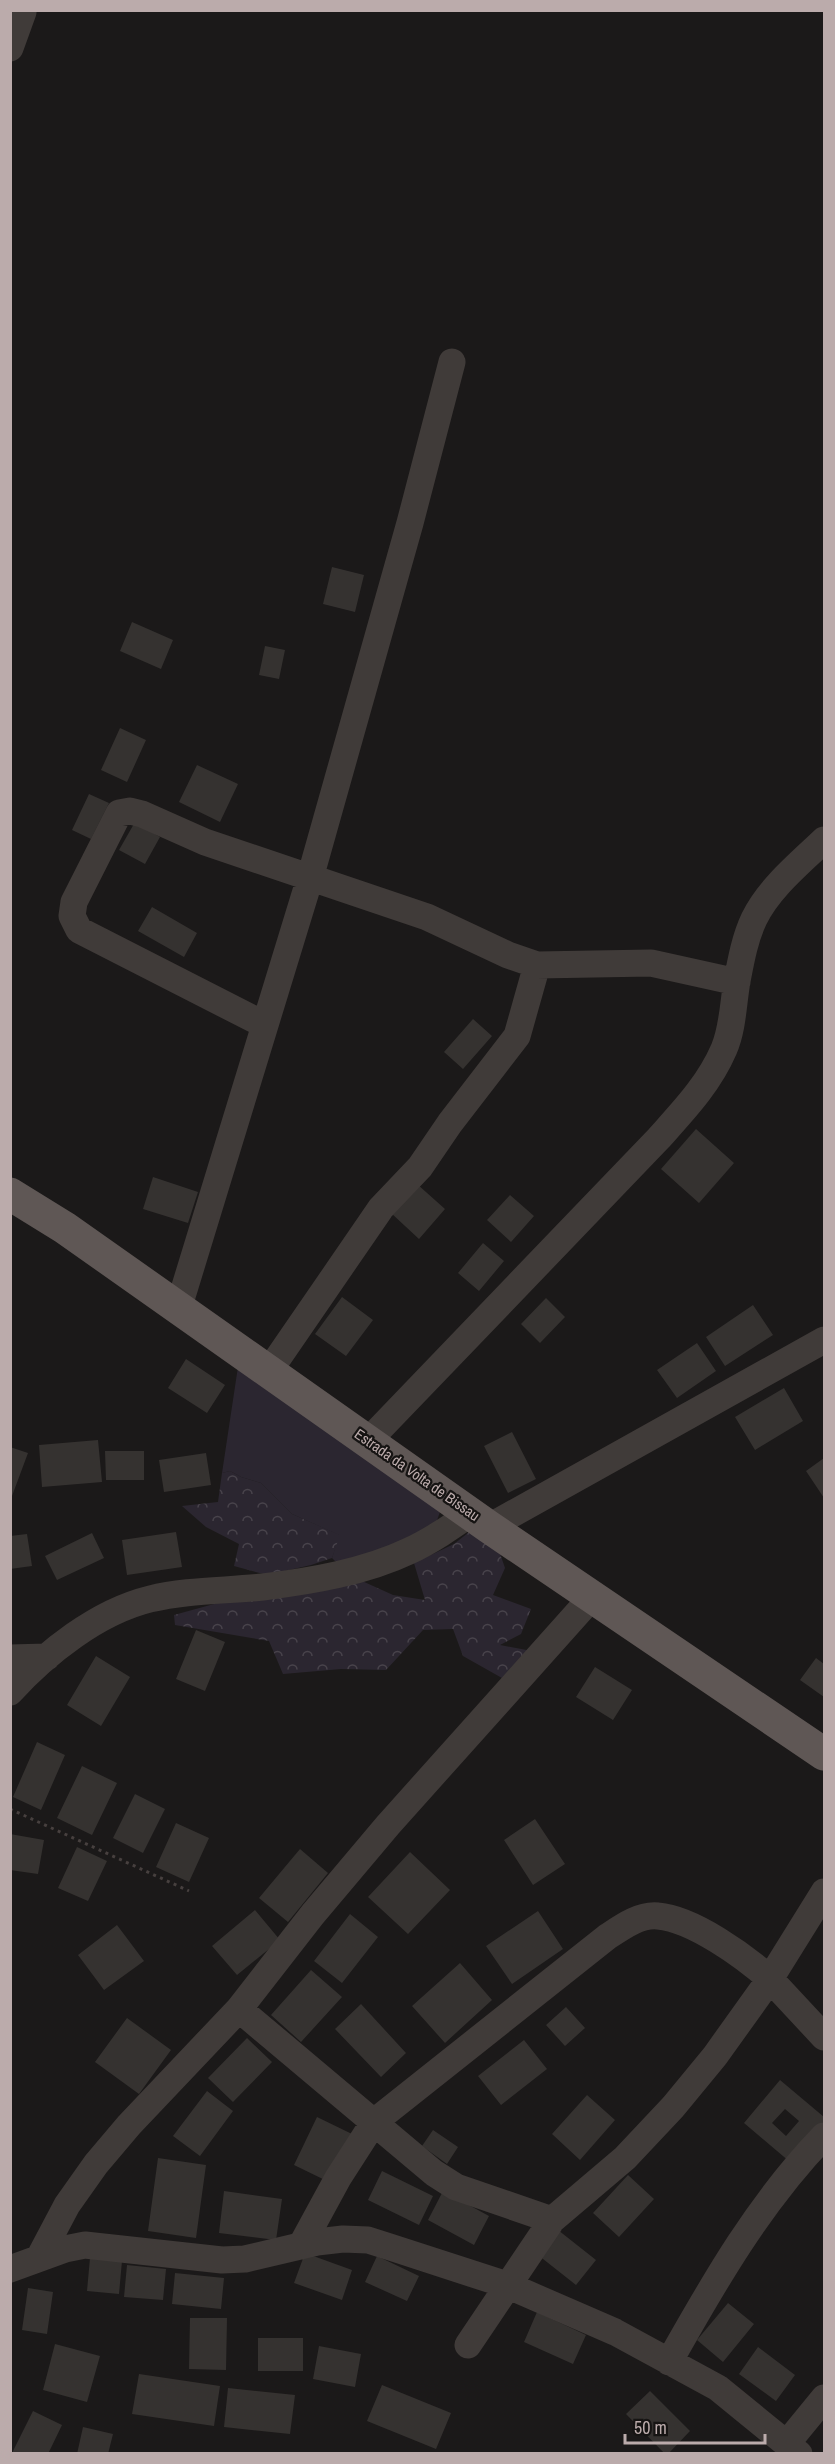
<svg xmlns="http://www.w3.org/2000/svg" width="835" height="2464" font-family="'Archivo Narrow',sans-serif">
<style>
.green{fill:#2b2630}
.forest{fill:url(#forest-crowns)}
.building{fill:#353230;fill-rule:evenodd}
.lines{fill:none;stroke-linecap:round;stroke-linejoin:round}
.path{stroke:#47403f;stroke-width:3;stroke-dasharray:3 4.5;stroke-linecap:butt}
.minor{stroke:#403b39;stroke-width:27}
.major{stroke:#5f5755;stroke-width:33}
.labels{text-anchor:middle;stroke-width:4.5;stroke-linejoin:round;paint-order:stroke}
.street-label{font-size:15px;fill:#bbabab;stroke:#161413}
</style>
<defs>
<pattern id="forest-crowns" width="20" height="18" patternUnits="userSpaceOnUse" patternTransform="scale(1.5)"><rect width="20" height="18" fill="#2b2630"/><path d="M2 6a3 3 0 1 1 6 0M12 15a3 3 0 1 1 6 0" fill="none" stroke="#48434b"/></pattern>
</defs>
<rect width="100%" height="100%" fill="#1b1919"/>
<path class="green" d="M239,1360l201,152 -6,17 -73,33 -26,-1 -3,-3 7,-23 -47,-21 -31,-31 -20,-6 -11,-6 -8,2z"/>
<path class="forest" d="M230,1471l11,6 20,6 31,31 48,21 -8,23 -21,7 -44,10 -33,-9 5,-22 -33,-17 -24,-21 36,-4 4,-29z
M473,1529l25,19 7,20 -12,27 38,14 -10,25 -21,11 37,7 -19,35 -55,-31 -10,-27 -30,1 -37,40 -45,-1 -58,5 -14,-33 -94,-16 -1,-10 51,-14 137,-20 31,14 32,5 -11,-37 40,-19z"/>
<path class="building" d="M332,567l32,8 -9,37 -32,-8z
M132,622l41,18 -12,29 -41,-18z
M265,646l20,4 -6,29 -20,-4z
M120,728l26,12 -19,42 -26,-12z
M197,765l41,19 -18,38 -41,-20z
M89,794l20,9 -18,36 -19,-9z
M135,822l25,15 -15,27 -26,-14z
M152,907l45,26 -13,24 -46,-26z
M473,1019l19,17 -29,33 -19,-17z
M696,1129l38,34 -35,40 -38,-34z
M153,1177l45,15 -10,31 -45,-14z
M417,1184l28,25 -26,30 -28,-26z
M510,1195l24,21 -23,26 -24,-22z
M483,1243l21,18 -25,30 -21,-18z
M342,1297l31,23 -27,36 -31,-22z
M546,1298l19,19 -25,26 -19,-19z
M753,1305l20,30 -48,31 -19,-29z
M697,1343l19,28 -39,27 -20,-28z
M186,1359l39,26 -18,28 -39,-25z
M784,1388l19,33 -48,29 -20,-33z
M512,1432l24,47 -28,14 -24,-47z
M98,1440l4,42 -60,5 -3,-42z
M10,1447l18,6 -16,43 -2,-1z
M105,1451h39v29h-38z
M206,1453l5,32 -47,7 -5,-32z
M824,1458v40l-18,-27z
M176,1532l6,35 -55,8 -5,-35z
M92,1533l12,25 -47,22 -12,-24z
M27,1534l5,32 -22,3v-33z
M196,1630l29,12 -20,49 -29,-12z
M96,1656l34,21 -29,49 -34,-21z
M816,1658l8,6v33l-24,-17z
M595,1667l37,23 -19,30 -37,-23z
M37,1742l28,13 -24,55 -28,-13z
M82,1766l35,17 -25,52 -35,-17z
M135,1794l30,15 -22,44 -30,-15z
M535,1819l30,45 -32,21 -29,-45z
M176,1823l33,15 -20,44 -33,-15z
M10,1834l34,6 -6,34 -28,-4z
M77,1847l30,14 -19,40 -30,-13z
M300,1849l28,24 -40,49 -29,-24z
M410,1852l40,38 -42,44 -40,-37z
M255,1910l25,30 -43,35 -25,-29z
M538,1911l25,38 -51,35 -26,-38z
M350,1914l28,23 -36,46 -28,-22z
M117,1925l27,36 -40,29 -26,-35z
M460,1963l32,37 -47,43 -33,-37z
M311,1970l31,27 -41,45 -30,-27z
M361,2004l45,49 -25,24 -46,-48z
M566,2007l19,21 -20,18 -19,-21z
M127,2018l44,32 -32,44 -44,-32z
M247,2038l25,24 -39,40 -25,-24z
M524,2040l23,29 -46,36 -23,-29z
M780,2080l44,37v5l-34,40 -46,-39zM785,2109l14,12 -13,15 -14,-13z
M207,2091l26,20 -33,45 -27,-20z
M587,2095l28,25 -35,40 -28,-26z
M317,2117l35,17 -23,48 -35,-17z
M433,2130l25,17 -11,17 -25,-18z
M158,2158l48,7 -10,73 -48,-7z
M382,2171l51,25 -14,29 -51,-25z
M628,2175l26,24 -35,38 -26,-24z
M224,2191l58,8 -6,41 -57,-7z
M443,2191l46,25 -15,29 -46,-25z
M558,2230l38,30 -20,25 -38,-30z
M91,2247l32,3 -4,44 -32,-3z
M305,2253l47,17 -10,30 -48,-17z
M377,2256l42,20 -12,25 -42,-19z
M127,2265l39,4 -3,31 -39,-3z
M175,2273l49,5 -3,31 -49,-5z
M28,2288l25,4 -6,42 -25,-4z
M728,2303l26,21 -31,38 -26,-22z
M537,2312l49,23 -13,29 -49,-22z
M190,2318h37l-1,52 -37,-1z
M258,2338h45v33h-45z
M55,2344l45,12 -13,46 -44,-12z
M319,2346l42,8 -6,33 -42,-8z
M758,2347l37,28 -19,26 -37,-27z
M139,2374l81,12 -6,40 -82,-12z
M382,2385l69,28 -15,36 -69,-28z
M228,2388l67,7 -5,39 -66,-7z
M650,2391l40,40 -22,23h-3l-39,-40z
M33,2411l29,14 -14,29h-34l-2,-1z
M83,2427l30,7 -5,20h-31z"/>
<g class="lines">
<path class="path" d="M10,1809l179,82"/>
<path class="minor" d="M10,48l13,-36
M265,1025l-186,-95 -7,-14 2,-14 45,-89 11,-2 12,3 63,28 222,75 81,38 29,10 114,-2 86,19
M179,1306l131,-428 100,-355 42,-161
M269,1371l112,-163 39,-41 30,-44 67,-87 20,-71
M368,1441l291,-303c25,-28 50,-54 65,-89 9,-21 9,-45 13,-68 4,-21 8,-43 17,-62 15,-31 46,-56 70,-79
M489,1527l335,-187
M10,1658l37,-1
M10,1692c36,-39 87,-80 140,-93 37,-9 75,-8 113,-12 48,-6 102,-15 146,-36 22,-10 42,-24 62,-38
M239,2009l195,164 22,14 96,33
M301,2246l37,-68 36,-56 233,-185c15,-10 33,-23 51,-21 35,3 86,40 112,63l54,-87
M39,2258l28,-53 29,-41 33,-39 110,-116 74,-95 75,-89 204,-228
M10,2269l55,-20 20,-4 137,15 23,-1 72,-17 26,-3 25,1 22,7 117,38 108,47 103,56 81,66
M468,2345l84,-125 73,-62 48,-51 42,-51 55,-77 54,58
M669,2362c45,-80 91,-160 155,-226
M788,2442l36,-44"/>
<path class="major" d="M10,1194l55,34 424,299 335,227"/>
</g>
<g class="labels">
<g class="street-label">
<text transform="translate(417 1475) rotate(35)" y="5">Estrada da Volta de Bissau</text>
</g>
</g>
<rect width="835" height="2464" fill="none" stroke="#bbabab" stroke-width="24"/>
<path d="M625 2434v9h140v-9" fill="none" stroke="#bbabab" stroke-width="3"/>
<text x="634" y="2434" font-size="18" fill="#bbabab" stroke="#161413" stroke-width="4.5" paint-order="stroke">50 m</text>
</svg>
